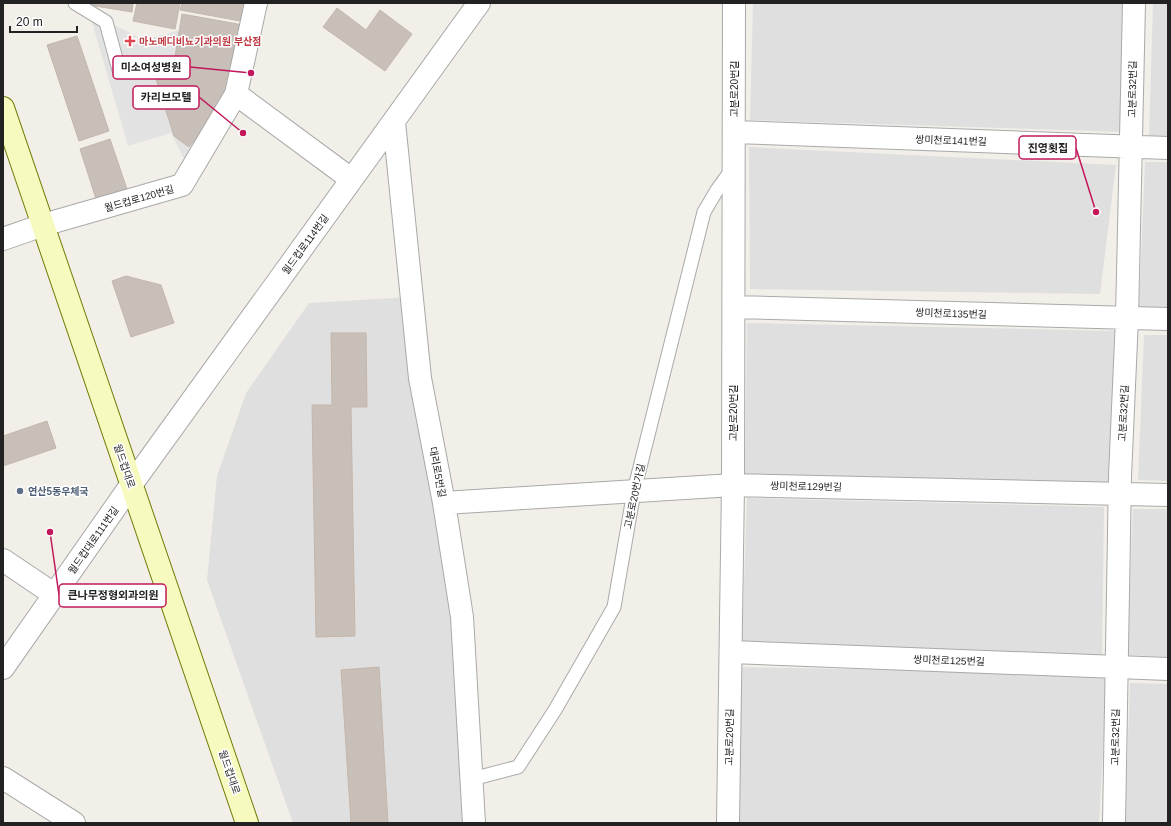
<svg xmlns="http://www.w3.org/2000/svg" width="1171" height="826" font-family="Helvetica,'Noto Sans KR',sans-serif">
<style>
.residential{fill:#e0dfdf}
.parking{fill:#e2e2e2}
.building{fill:#c7bfb8;stroke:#c4b6ab}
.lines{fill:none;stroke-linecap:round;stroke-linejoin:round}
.lane-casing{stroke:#a9a9a9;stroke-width:15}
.street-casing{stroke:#a9a9a9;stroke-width:24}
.secondary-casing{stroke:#707d05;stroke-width:24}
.lane{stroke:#fff;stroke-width:13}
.street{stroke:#fff;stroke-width:22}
.secondary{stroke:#f7fabf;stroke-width:22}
.health-dot{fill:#e0444e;stroke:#fff;stroke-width:1.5}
.service-dot{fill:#5c6f8a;stroke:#fff;stroke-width:1.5}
.labels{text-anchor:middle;stroke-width:3;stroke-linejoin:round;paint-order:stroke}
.health-label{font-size:10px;font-weight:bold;fill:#be3a42;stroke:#fff;text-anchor:start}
.street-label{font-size:10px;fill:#222;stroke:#fff}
.service-label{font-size:10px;font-weight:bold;fill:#4e5e75;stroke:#fff;text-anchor:start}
.leader{fill:none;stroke:#c2185b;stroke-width:1.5}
.callout-dot{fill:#c2185b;stroke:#fff;stroke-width:1.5}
.callout{fill:#fff;stroke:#c2185b;stroke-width:1.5}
.callout-label{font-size:11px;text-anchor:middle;font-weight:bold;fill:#222}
</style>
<rect width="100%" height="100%" fill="#f2efe9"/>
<path class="residential" d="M753,3h370v129l-373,-12z
M1153,3h15v134l-19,-1z
M749,147l367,18 -16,129 -350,-5z
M1145,162h23v145h-29z
M411,297l51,320 11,206h-180l-86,-243 10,-104 29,-83 63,-90z
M747,323l371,8 -8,153 -365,-10z
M1144,335h24v146l-30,-1z
M747,498l357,9 -2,149 -360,-14z
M1133,509h35v148l-41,-2z
M741,667l366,7 -8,149h-362z
M1130,683l38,1v139h-43z"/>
<path class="parking" d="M89,12l55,28 36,-10 59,50 -49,91 -19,-38 -43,13z"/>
<path class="building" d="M77,3h56l-1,9z
M137,3h43l-5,26 -42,-8z
M182,3h67l-3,19 -66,-12z
M337,8l29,22 14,-20 32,24 -27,37 -62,-44z
M182,14l61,11 -11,69 -43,53 -15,-11 -20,-63 19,-4z
M77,36l32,95 -30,10 -32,-96z
M110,139l17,50 -31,10 -16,-50z
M126,276l35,9 13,38 -43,14 -19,-56z
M331,333h35l1,74h-16l4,229 -39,1 -4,-232h20z
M47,421l9,27 -53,18v-30z
M379,667l9,156h-37l-10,-153z"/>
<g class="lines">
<g class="lane-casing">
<path id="lane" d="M75,3l31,19 13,48
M472,779l46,-12 37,-57 59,-103 20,-116 70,-279 13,-22 16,-22"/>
</g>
<g class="street-casing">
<path id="street" d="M236,94l115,85
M394,122l26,256 24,125 18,114 12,206
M734,132l434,16
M3,239l40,-14 139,-40 54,-91 20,-91
M734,307l434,12
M444,503l289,-18 435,10
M3,560l52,35
M731,652l437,17
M3,668l128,-183 348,-482
M3,778l71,45
M728,823l5,-338 1,-482
M1114,823l6,-347 7,-158 7,-315"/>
</g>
<g class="secondary-casing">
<path id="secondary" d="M3,108l244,715"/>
</g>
<use href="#lane" class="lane"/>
<use href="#street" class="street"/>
<use href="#secondary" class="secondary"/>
</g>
<path class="health-dot" d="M128 35h4v4h4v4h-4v4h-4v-4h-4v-4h4z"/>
<circle class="service-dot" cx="20" cy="491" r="4"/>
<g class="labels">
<g class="health-label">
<text x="139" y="45">마노메디비뇨기과의원 부산점</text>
</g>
<g class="street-label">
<text transform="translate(734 89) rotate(-90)" y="4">고분로20번길</text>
<text transform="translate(1132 89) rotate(-89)" y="4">고분로32번길</text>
<text transform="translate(951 140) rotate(2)" y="4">쌍미천로141번길</text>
<text transform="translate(139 198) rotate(-16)" y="4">월드컵로120번길</text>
<text transform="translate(305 244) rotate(-54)" y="4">월드컵로114번길</text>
<text transform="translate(951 313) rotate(2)" y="4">쌍미천로135번길</text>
<text transform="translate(733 413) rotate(-90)" y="4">고분로20번길</text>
<text transform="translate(1123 413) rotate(-87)" y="4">고분로32번길</text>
<text transform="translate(125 466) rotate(71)" y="4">월드컵대로</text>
<text transform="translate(438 472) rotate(79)" y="4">대리로5번길</text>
<text transform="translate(806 486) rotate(1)" y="4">쌍미천로129번길</text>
<text transform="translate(634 496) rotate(-78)" y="4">고분로20번가길</text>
<text transform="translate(93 540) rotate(-55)" y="4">월드컵대로111번길</text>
<text transform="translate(949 660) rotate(2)" y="4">쌍미천로125번길</text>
<text transform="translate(729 737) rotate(-89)" y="4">고분로20번길</text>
<text transform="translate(1115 737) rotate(-89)" y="4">고분로32번길</text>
<text transform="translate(230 772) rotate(71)" y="4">월드컵대로</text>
</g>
<g class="service-label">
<text x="28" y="495">연산5동우체국</text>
</g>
</g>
<path class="leader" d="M251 73L190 67M243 133L199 97M1096 212L1076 148M50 532L59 595"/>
<g class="callout-dot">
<circle cx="251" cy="73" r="4"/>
<circle cx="243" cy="133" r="4"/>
<circle cx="1096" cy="212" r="4"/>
<circle cx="50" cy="532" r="4"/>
</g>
<g class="callout">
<rect x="113" y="56" width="77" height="23" rx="4"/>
<rect x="133" y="86" width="66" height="23" rx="4"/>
<rect x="1019" y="136" width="57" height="23" rx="4"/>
<rect x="59" y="584" width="107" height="23" rx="4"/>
</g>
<g class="callout-label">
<text x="151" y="71">미소여성병원</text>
<text x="166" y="101">카리브모텔</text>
<text x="1048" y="152">진영횟집</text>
<text x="113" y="599">큰나무정형외과의원</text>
</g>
<rect width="1171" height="826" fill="none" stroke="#222222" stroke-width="8"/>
<path d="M10 26v6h67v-6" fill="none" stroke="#222222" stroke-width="2"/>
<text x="16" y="26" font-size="12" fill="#222222" stroke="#ffffff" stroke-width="3" paint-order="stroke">20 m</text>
</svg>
